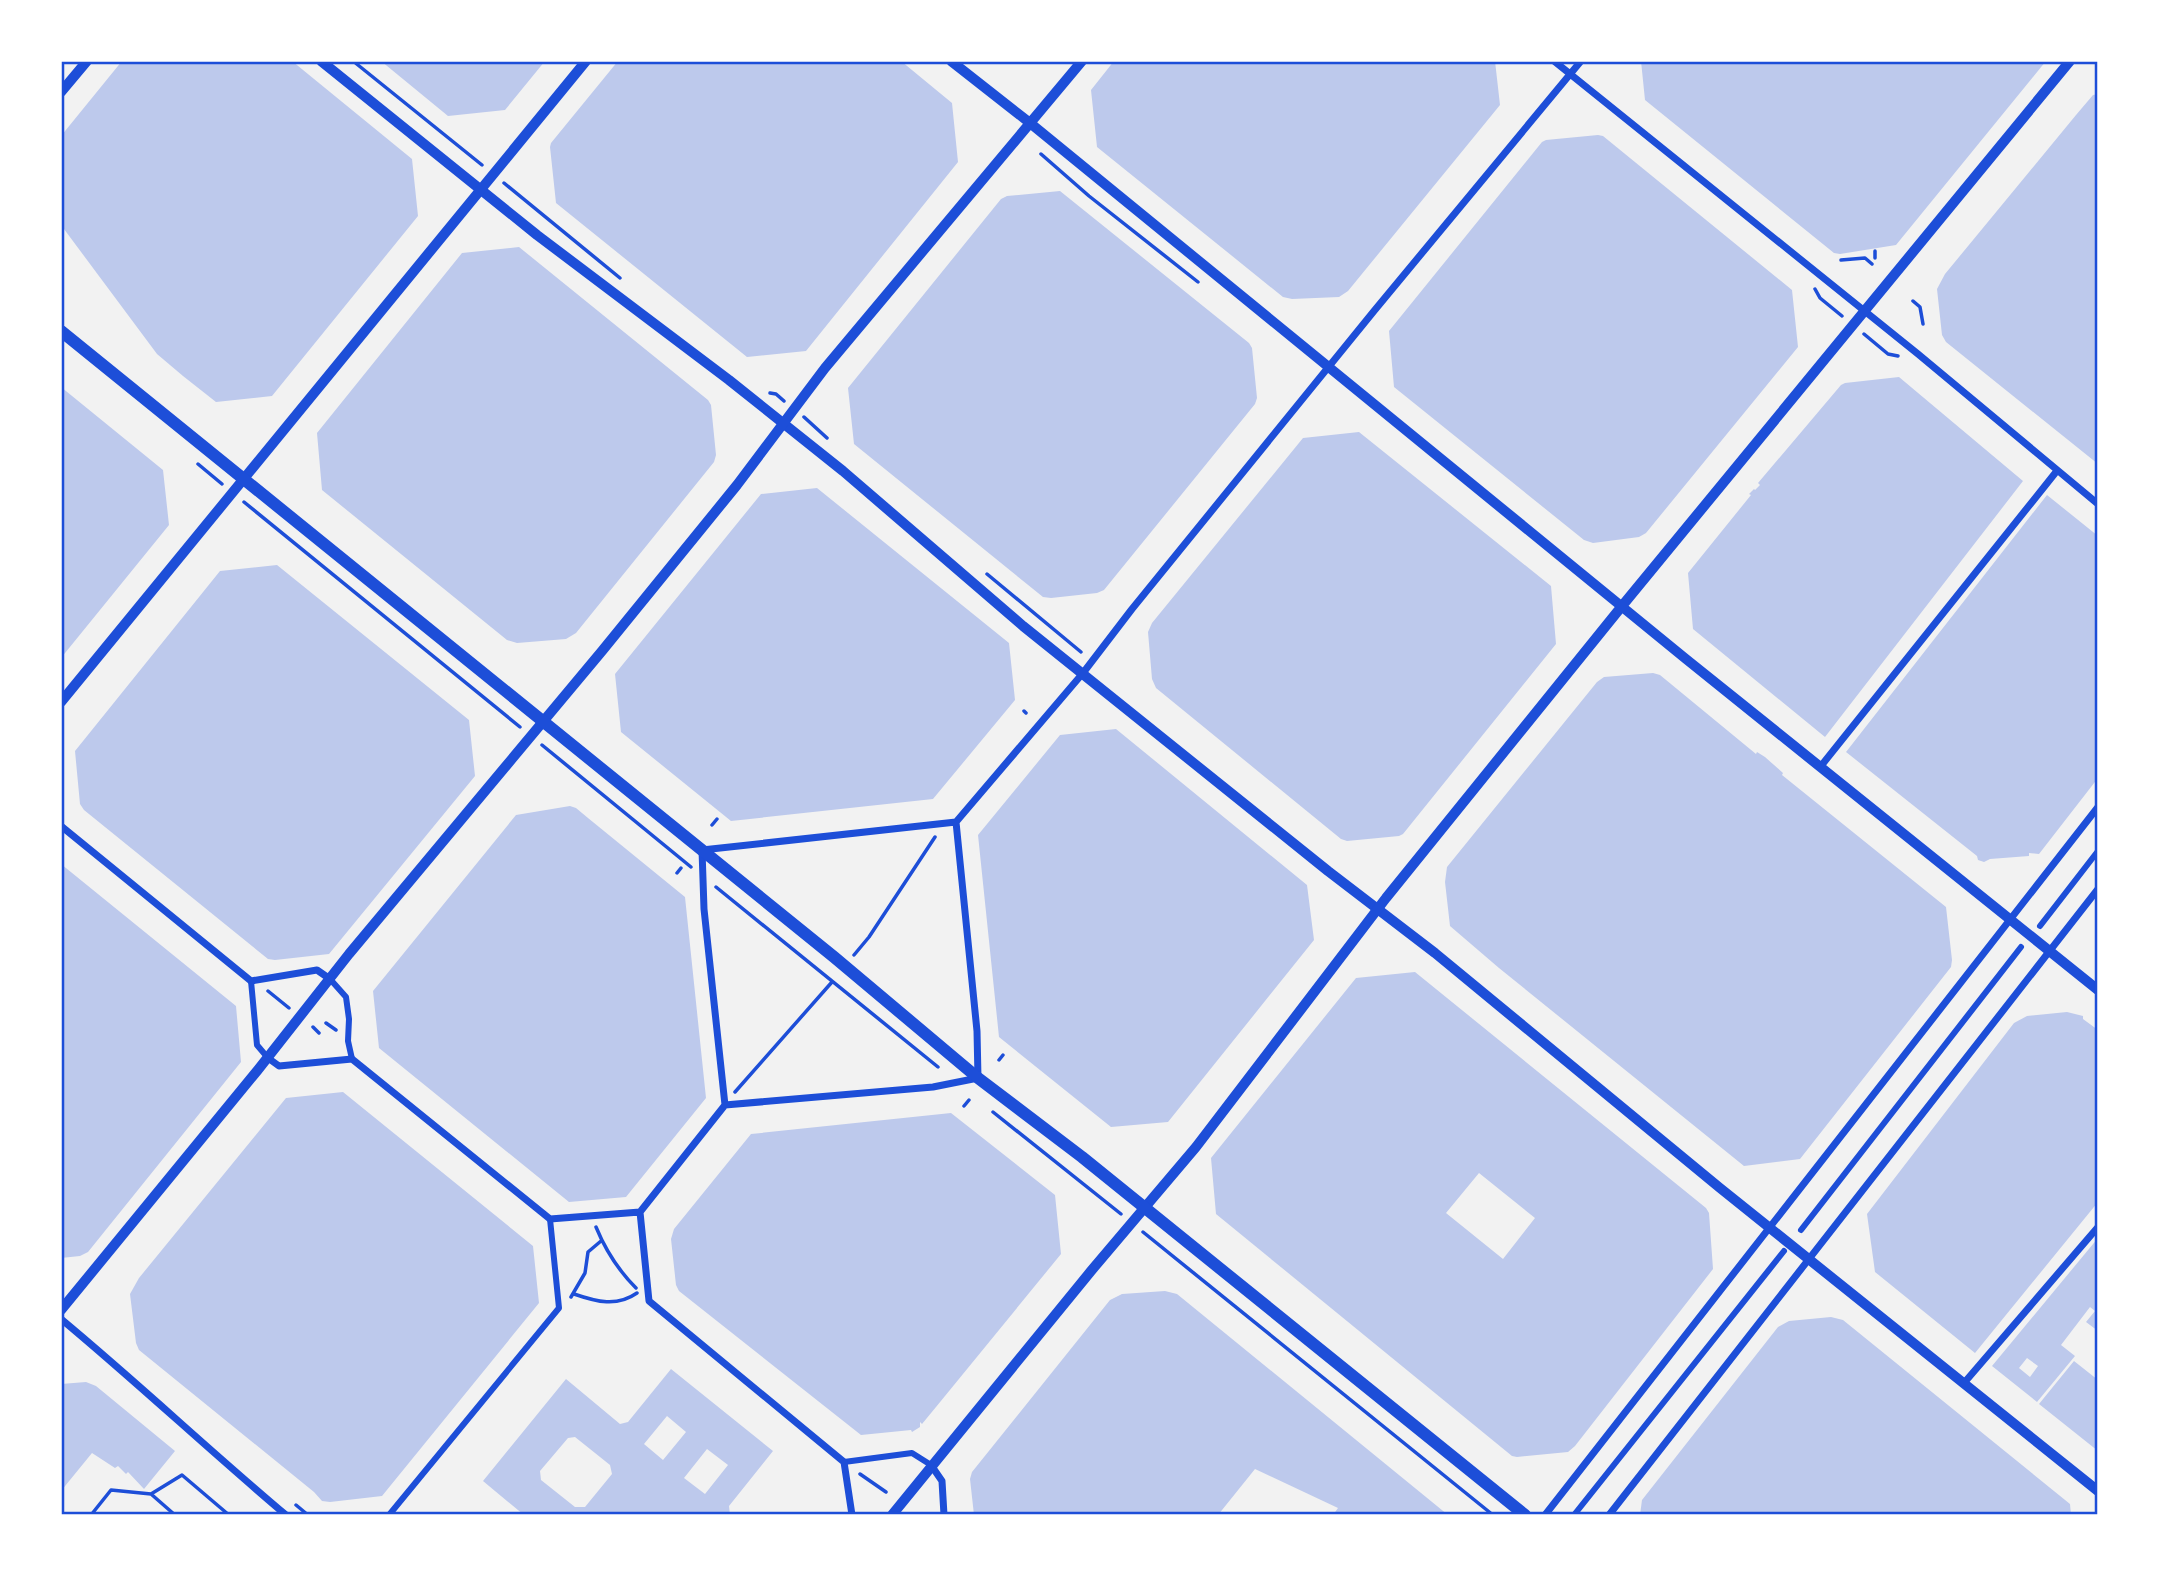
<svg xmlns="http://www.w3.org/2000/svg" width="2159" height="1576" font-family="Arial,sans-serif">
<style>
.building{fill:#bdc9ec;fill-rule:evenodd}
.lines{fill:none;stroke-linecap:round;stroke-linejoin:round}
.path{stroke:#1d4ed8;stroke-width:3.5}
.pedestrian{stroke:#1d4ed8;stroke-width:6}
.minor{stroke:#1d4ed8;stroke-width:7}
.tertiary{stroke:#1d4ed8;stroke-width:10}
.secondary{stroke:#1d4ed8;stroke-width:10}
.primary{stroke:#1d4ed8;stroke-width:12}
.neatline{fill:none;stroke:#1d4ed8;stroke-width:2.5}
</style>
<rect width="100%" height="100%" fill="#f2f2f2"/>
<path class="building" d="M122,61h170l120,98 6,57 -146,180 -56,6 -33,-26 -26,-22 -96,-129v-89z
M381,61h164l-40,49 -57,6z
M618,61h283l51,42 6,59 -152,189 -59,6 -191,-154 -6,-56 1,-4z
M1114,61h381l5,44 -152,186 -9,6 -47,2 -9,-2 -186,-150 -6,-57z
M1641,61h405l-150,184 -56,9 -6,-1 -189,-153z
M2098,94v370l-152,-122 -4,-7 -5,-46 8,-15 131,-159 17,-20z
M1598,135l5,1 189,154 6,57 -152,186 -7,4 -46,6 -9,-3 -190,-153 -5,-56 153,-189 4,-2z
M1060,191l189,152 3,5 5,50 -2,6 -151,186 -7,3 -46,5 -8,-1 -189,-153 -6,-56 153,-189 6,-3z
M519,247l189,153 3,5 5,50 -2,7 -138,171 -10,6 -49,4 -10,-3 -185,-150 -5,-57 145,-180z
M1899,377l124,104 -198,256 -132,-108 -5,-56 63,-78 -2,-1 5,-5 1,1 5,-5 -2,-2 83,-98 4,-2z
M61,387l102,83 6,55 -108,133z
M1359,432l192,154 5,58 -153,190 -4,2 -52,5 -6,-2 -185,-151 -4,-9 -4,-47 4,-9 151,-185z
M817,488l192,155 6,57 -82,99 -202,22 -110,-89 -6,-58 146,-180z
M2047,495l51,41v242l-59,76 -10,-1v3l-39,3 -6,3 -6,-2 -1,-4 -131,-104z
M277,565l192,155 6,56 -146,178 -54,6 -7,-1 -184,-149 -4,-6 -5,-53 145,-180z
M1653,673l7,2 96,79 1,-2 8,5 18,16 -1,2 164,132 6,53 -1,7 -151,192 -56,7 -245,-198 -49,-42 -5,-44 2,-15 150,-185 7,-5z
M1116,729l191,156 7,55 -146,182 -57,5 -112,-90 -21,-202 82,-100z
M570,806l6,2 12,10 97,79 21,201 -80,99 -57,5 -190,-154 -6,-57 143,-176z
M61,864l175,142 5,56 -153,190 -8,4 -19,2z
M1415,972l291,236 3,5 4,56 -138,177 -7,6 -51,5 -5,-1 -296,-242 -5,-56 145,-180zM1479,1173l56,45 -32,41 -57,-46z
M2067,1012l16,4v3l15,11v172l-123,151 -100,-81 -8,-58 147,-191 13,-7z
M343,1092l190,154 6,57 -157,193 -52,6 -8,-1 -8,-9 -175,-142 -3,-7 -6,-49 9,-16 147,-180z
M951,1113l104,82 6,59 -125,153 -14,17 -2,-2v5l-8,5 -1,-2 -50,5 -182,-144 -3,-6 -5,-46 3,-10 77,-95z
M2098,1238v93l-12,-9 9,-11 -5,-4 -29,38 14,11 -38,46 -45,-36zM2027,1358l11,8 -8,11 -11,-9z
M1165,1291l12,3 271,221h-115l5,-7 -83,-39 -37,46h-244l-4,-36 2,-7 138,-172 12,-6z
M1831,1317l12,3 227,184 1,11h-431l2,-15 136,-173 11,-6z
M2074,1361l24,19v71l-59,-47z
M671,1369l102,82 -44,55 1,9h-206l-41,-34 83,-102 54,45 8,-2zM667,1416l19,16 -23,28 -19,-16zM575,1437l35,28 2,9 -27,33h-10l-34,-27 -1,-9 28,-33zM707,1449l21,16 -23,29 -21,-16z
M86,1382l10,4 79,65 -31,38 -16,-17 -2,2 -8,-8 -3,2 -23,-15 -31,38v-107z"/>
<g class="lines">
<path class="path" d="M353,61l129,104
M1041,154l48,42 109,86
M504,183l116,95
M1875,258v-7
M1841,260l24,-2 7,6
M1815,289l5,9 22,18
M1913,301l7,6 3,17
M1864,334l24,20 10,2
M770,393l6,1 8,7
M804,417l23,21
M198,464l24,20
M244,502l276,225
M987,574l94,78
M1024,711l2,2
M542,745l149,122
M712,825l5,-6
M677,873l4,-5
M716,887l222,180
M854,955l15,-18 66,-100
M268,991l21,17
M326,1023l10,7
M313,1027l6,6
M999,1060l4,-5
M735,1092l97,-110
M964,1106l5,-6
M993,1112l128,102
M596,1227c9,22 23,44 40,61
M1143,1232l350,283
M574,1294c23,8 43,13 63,-1
M571,1297l14,-24 3,-21 13,-11
M860,1474l26,18
M151,1494l24,21
M296,1505l12,10
M91,1515l20,-25 40,4 31,-19 47,40"/>
<path class="pedestrian" d="M2040,926l58,-75
M330,979l16,18 3,22 -1,22 4,18
M251,981l6,64 11,13
M1801,1230l220,-283
M844,1462l68,-9 19,12
M389,1515l170,-207 -9,-89
M1574,1515l210,-264"/>
<path class="minor" d="M1554,61l364,293 180,150
M1821,766l235,-294
M956,822l127,-149 49,-64 242,-298 207,-250
M61,826l190,155 66,-11 13,9
M268,1058l11,8 73,-7 198,160 90,-7
M725,1105l-21,-196 -2,-59 254,-28
M725,1105l208,-18 45,-9 -1,-47 -21,-209
M640,1212l9,89 195,161 8,53
M640,1212l85,-107
M61,1319c77,64 149,132 225,196
M1964,1383l134,-156
M931,1465l11,16 2,34
M1545,1515l553,-708
M1609,1515l489,-626"/>
<path class="tertiary" d="M321,61l216,174 192,145 114,91 180,155 305,245 107,82 285,235 378,303
M61,92l26,-31"/>
<path class="secondary" d="M951,61l79,62 656,536 412,331
M61,702l525,-641
M61,1310l196,-239 92,-117 253,-303 135,-166 88,-117 257,-307
M892,1515l199,-244 105,-124 190,-249 236,-292 448,-545"/>
<path class="primary" d="M61,331l773,626 144,121 104,79 443,358"/>
</g>
<rect width="2159" height="1576" fill="none" stroke="#ffffff" stroke-width="126"/>
<rect x="63" y="63" width="2033" height="1450" class="neatline"/>
</svg>
